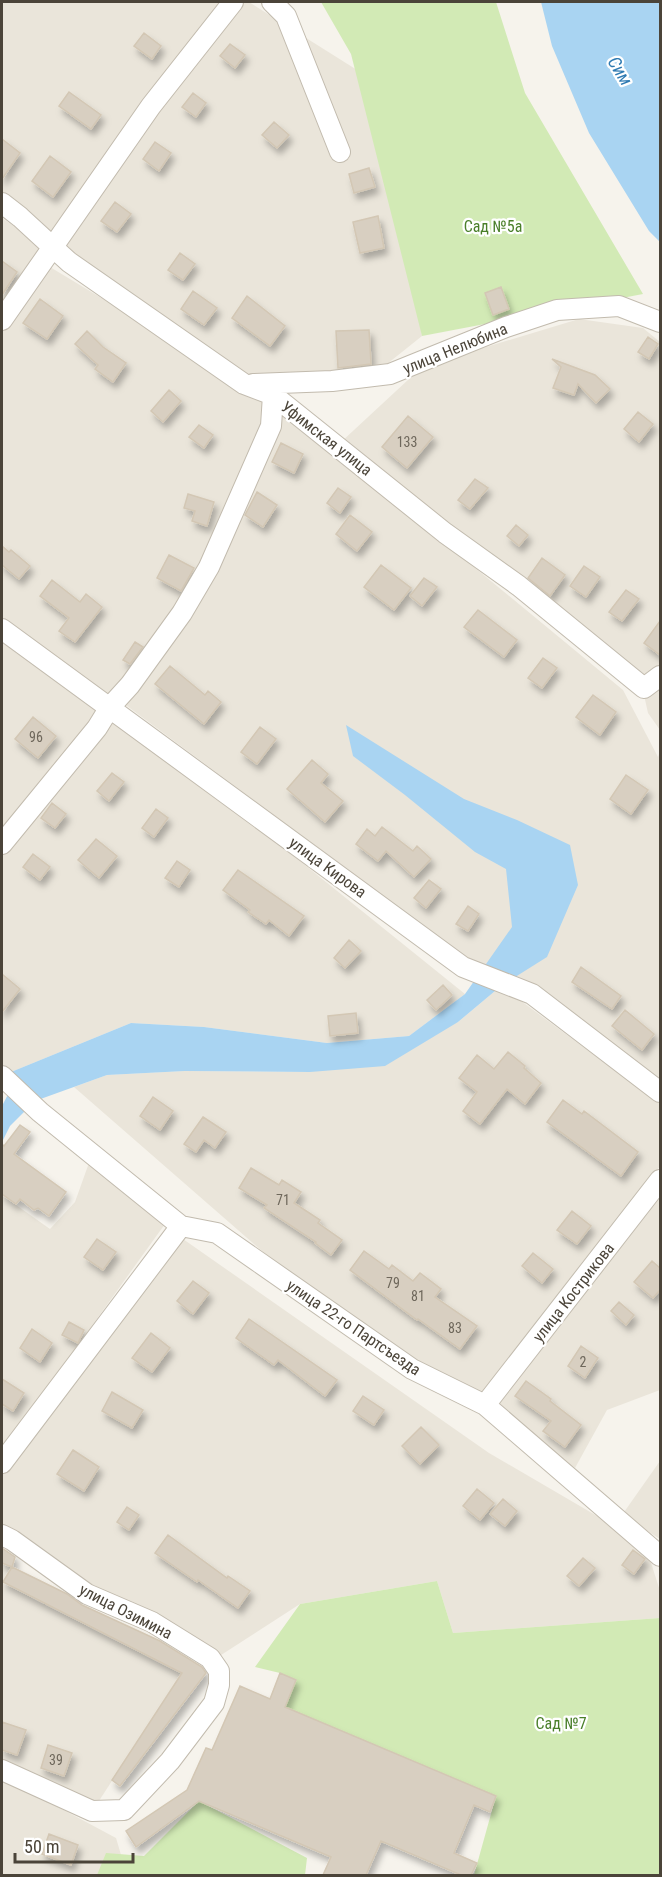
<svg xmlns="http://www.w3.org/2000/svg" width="662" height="1877" font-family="'Roboto Condensed',sans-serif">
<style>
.residential{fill:#eae5da}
.green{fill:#d2eab5}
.water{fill:#a9d4f2}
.building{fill:#d8cfc1;stroke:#d3c7b4;stroke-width:1.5;filter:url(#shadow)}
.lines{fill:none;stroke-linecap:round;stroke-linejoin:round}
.street-casing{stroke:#c2bbae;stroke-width:22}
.street{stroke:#fff;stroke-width:20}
.labels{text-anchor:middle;stroke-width:4.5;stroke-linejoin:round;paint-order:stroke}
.number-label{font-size:14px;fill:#6e675b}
.park-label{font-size:16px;fill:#4a7f2a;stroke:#fff}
.street-label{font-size:16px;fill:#4b4439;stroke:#fff}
.water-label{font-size:18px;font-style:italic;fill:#2e7ab2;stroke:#fff}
</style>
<defs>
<filter id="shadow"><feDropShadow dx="3.5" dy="6" stdDeviation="3" flood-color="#0004"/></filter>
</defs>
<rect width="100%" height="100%" fill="#f6f3ec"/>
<path class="residential" d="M2,2h226l-176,234 -50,-36z
M240,2h9l116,73 45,178 12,83 -40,32 -138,9 -183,-128 89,-133z
M2,218l48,33 -48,65z
M50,267l219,132 -7,37 -55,126 -97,137 -108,-77v-292z
M579,319l64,9 17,14v326l-18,21 -302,-246 83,-77z
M280,407l343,283 35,67 2,-6v338l-198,-134 -343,-255 95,-136z
M2,632l99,76 -99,127z
M660,677v53l-12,-17 -4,-18z
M115,712l350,282 -56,42 -82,7 -123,-16 -73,-4 -120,49 -9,-8v-212z
M501,986l159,118v62l-80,110 -97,122 -112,-65 -102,-76 -195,-170 33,-12 78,-4 125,1 148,-50z
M90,1160l80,57 -168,234v-256l48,34 25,-27z
M660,1194v196l-53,20 -32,58 -83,-65z
M183,1239l306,214 156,91 15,47v27l-207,15 -16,-52 -137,23 -82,53 -216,-125v-60z
M660,1461v78l-38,-24z
M2,1563l10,4 -8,15 178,91 -87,134 -93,-41z
M2,1777l114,61 11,37h-125z"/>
<path class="green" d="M321,2h175l29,91 118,201 -221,42 -71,-282z
M437,1581l16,52 207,-15v257h-186l22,-79 -211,-89 11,-27 -16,-7 -25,-6 45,-63z
M199,1801l108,57 -2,17h-208l9,-22 38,3z"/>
<path class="water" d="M541,2h119v240l-11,-11 -60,-98 -37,-87z
M346,725l118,74 53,21 53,25 8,40 -31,72 -46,29 -43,36 -73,44 -75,6 -125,-1 -78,4 -72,26 -25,25 -8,16v-36l14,-27 -5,-7 120,-49 73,4 123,16 82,-7 56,-42 47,-67 -6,-58 -31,-17 -70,-57 -52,-39z"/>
<path class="building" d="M144,33l17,13 -9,13 -18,-13z
M230,44l15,11 -10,13 -15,-12z
M69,92l32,23 -10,14 -32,-23z
M193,93l13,10 -10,14 -14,-10z
M274,122l15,13 -12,13 -15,-13z
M2,139l18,14 -18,26z
M155,142l16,11 -12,18 -16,-12z
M50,156l21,16 -18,25 -21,-16z
M369,168l6,19 -21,6 -5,-19z
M115,202l16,12 -14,18 -16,-11z
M378,216l6,32 -24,5 -7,-31z
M180,253l15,11 -12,16 -15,-10z
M2,261l15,11 -15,23z
M501,287l8,22 -16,6 -8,-22z
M193,291l24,17 -13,17 -23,-16z
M247,296l38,30 -15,20 -38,-28z
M40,299l23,17 -16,23 -24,-16z
M369,330l2,34 -33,4 -2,-37z
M87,331l16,16 23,16 -13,19 -18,-13 3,-4 -23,-21z
M648,337l10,7 -9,15 -11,-7z
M552,359l43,16 15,14 -14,14 -18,-19 -4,11 -21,-7 8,-21z
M169,390l12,11 -18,21 -12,-11z
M638,412l15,12 -14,18 -15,-13z
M408,416l25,21 -26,31 -25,-21z
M199,425l14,10 -9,13 -15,-11z
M281,443l22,11 -9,19 -22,-11z
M475,479l13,9 -18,21 -12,-9z
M338,488l13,9 -11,16 -13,-10z
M257,492l20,13 -14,22 -18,-12z
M188,494l26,8 -7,24 -15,-5 3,-10 -11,-3z
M350,515l22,17 -15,19 -21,-17z
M516,525l12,10 -9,11 -12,-10z
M2,546l7,6 2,-2 19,16 -11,13 -17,-14z
M169,555l25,13 -13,23 -24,-13z
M542,558l23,17 -15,21 -22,-18z
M381,565l30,23 -17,22 -30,-23z
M584,566l16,11 -14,20 -16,-11z
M424,578l13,9 -15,19 -12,-10z
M52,580l28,22 6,-8 16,13 -27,35 -16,-11 10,-13 -29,-22z
M626,590l13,9 -17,22 -13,-9z
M478,610l39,30 -13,17 -40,-30z
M660,621v34l-16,-12z
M135,642l8,5 -13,17 -7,-4z
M543,658l14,10 -15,20 -14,-10z
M170,666l35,29 3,-4 13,11 -17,22 -49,-40z
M593,695l23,17 -16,23 -24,-18z
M33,717l23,19 -18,22 -23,-19z
M260,727l16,12 -19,25 -16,-12z
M312,760l16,14 -7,9 22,18 -18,21 -38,-33z
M112,773l12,9 -15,19 -12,-10z
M626,775l22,15 -17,24 -21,-15z
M52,803l14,11 -11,14 -14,-10z
M156,809l12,9 -14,19 -12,-9z
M382,827l31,24 4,-5 14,13 -17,18 -28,-26 -8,10 -22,-17 11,-15 8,7z
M96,839l21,17 -18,22 -21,-18z
M33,854l17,13 -10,13 -17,-13z
M177,861l13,9 -11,17 -14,-9z
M238,870l66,46 -15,20 -20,-16 -3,4 -18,-12 2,-2 -27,-20z
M429,880l12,9 -15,19 -12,-10z
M468,906l11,8 -11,17 -12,-7z
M349,940l12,11 -16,17 -11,-10z
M581,967l40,29 -9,13 -40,-27z
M2,974l18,15 -18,23z
M443,985l9,10 -16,15 -9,-10z
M625,1010l29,24 -12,16 -30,-24z
M356,1013l2,20 -28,3 -2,-20z
M508,1052l17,14 -1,2 17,15 -16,21 -18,-15 -27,35 -17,-13 14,-19 -18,-14 18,-23 17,14z
M153,1097l20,14 -13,19 -20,-14z
M563,1100l19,14 2,-3 54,41 -17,24 -74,-54z
M203,1117l23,15 -11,16 -11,-8 -8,12 -12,-8z
M20,1125l10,7 -16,22 52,38 -17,24 -11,-8 -4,2 -14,-11 -4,5 -14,-10v-50l2,2z
M251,1168l28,17 3,-5 19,12 -7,11 26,17 -2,3 24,17 -11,15 -16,-12 1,-1 -52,-34 3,-3 -28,-17z
M572,1211l19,15 -14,18 -20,-14z
M97,1239l19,13 -13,18 -19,-13z
M364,1251l25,18 3,-4 21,16 7,-8 21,16 -6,8 42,29 -17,23 -42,-30 -1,1 -67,-50z
M533,1253l20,16 -11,14 -20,-17z
M652,1261l8,7v22l-7,8 -19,-16z
M193,1281l16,12 -16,21 -16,-13z
M619,1302l15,13 -8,10 -15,-14z
M249,1319l88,61 -12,16 -47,-36 -4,5 -38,-27z
M69,1322l15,8 -6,13 -16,-8z
M32,1329l20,14 -12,19 -20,-14z
M151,1333l19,15 -18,24 -20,-14z
M581,1346l17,12 -13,20 -17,-12z
M2,1379l22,14 -11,18 -11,-7z
M526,1381l25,18 -1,2 31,24 -16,22 -22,-16 8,-10 -36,-25z
M112,1392l31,18 -11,18 -30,-17z
M363,1396l21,14 -10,15 -21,-14z
M421,1427l18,18 -19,19 -18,-18z
M73,1450l26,17 -15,24 -27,-17z
M477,1489l17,14 -14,17 -17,-14z
M503,1499l14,12 -12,15 -15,-12z
M127,1507l12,8 -10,15 -12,-8z
M168,1535l59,43 1,-2 22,15 -12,17 -40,-28 -1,2 -42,-29z
M2,1548l13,9 -3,10 -10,-4z
M633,1550l12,9 -11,15 -12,-9z
M583,1558l12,10 -16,18 -12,-10z
M12,1567l55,27 15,11 78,36 42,26 4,6 -86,113 -8,-6 70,-107 -179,-91z
M280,1673l16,7 -11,27 211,89 -6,16 -16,-7 -20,48 23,10 -6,12h-10l-80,-34 -15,34h-43l8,-18 -132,-56 -63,46 -10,-16 61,-41 19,-42 6,2 28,-64 30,13z
M2,1722l24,8 -9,25 -15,-5z
M48,1745l24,8 -8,23 -23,-8z
M49,1834l29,11 -7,20 -29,-11z"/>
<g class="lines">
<g class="street-casing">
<path id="street" d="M272,2l14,14 54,136
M2,203l18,14 49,45 175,122 29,11 172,138 74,53 125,102 16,-12
M2,320l149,-214 82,-104
M253,384l79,-3 58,-7 116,-47 51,-17 62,-4 41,16
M2,629l461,338 69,27 128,98
M2,844l95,-116 13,-21 20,-22 52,-72 27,-46 62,-141 2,-31
M2,1076l38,36 141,114 36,7 195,136 73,36 175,151
M485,1405l175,-225
M2,1463l179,-237
M2,1535l10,5 75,54 65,28 58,36 9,13v14l-5,18 -44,58 -46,49 -32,1 -90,-41"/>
</g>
<use href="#street" class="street"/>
</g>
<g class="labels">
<g class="number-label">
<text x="407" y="447">133</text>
<text x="36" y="742">96</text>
<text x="283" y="1205">71</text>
<text x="393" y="1288">79</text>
<text x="418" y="1301">81</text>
<text x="455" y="1333">83</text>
<text x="583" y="1367">2</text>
<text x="56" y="1765">39</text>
</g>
<g class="park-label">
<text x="493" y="232">Сад №5а</text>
<text x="561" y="1729">Сад №7</text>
</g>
<g class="street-label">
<text transform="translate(455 348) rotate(-22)" y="6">улица Нелюбина</text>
<text transform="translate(327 438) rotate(38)" y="6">Уфимская улица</text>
<text transform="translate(328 867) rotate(36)" y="6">улица Кирова</text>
<text transform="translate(573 1292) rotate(-52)" y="6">улица Кострикова</text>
<text transform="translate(354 1327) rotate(34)" y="6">улица 22-го Партсъезда</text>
<text transform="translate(126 1611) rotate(27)" y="6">улица Озимина</text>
</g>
<g class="water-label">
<text transform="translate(620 71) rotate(59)" y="6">Сим</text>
</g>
</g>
<rect width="662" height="1877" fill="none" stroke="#4b4439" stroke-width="6"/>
<path d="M15 1853v9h118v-9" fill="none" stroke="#4b4439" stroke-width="3"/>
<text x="24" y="1853" font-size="18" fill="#4b4439" stroke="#ffffff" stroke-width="4.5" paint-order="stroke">50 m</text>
</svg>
